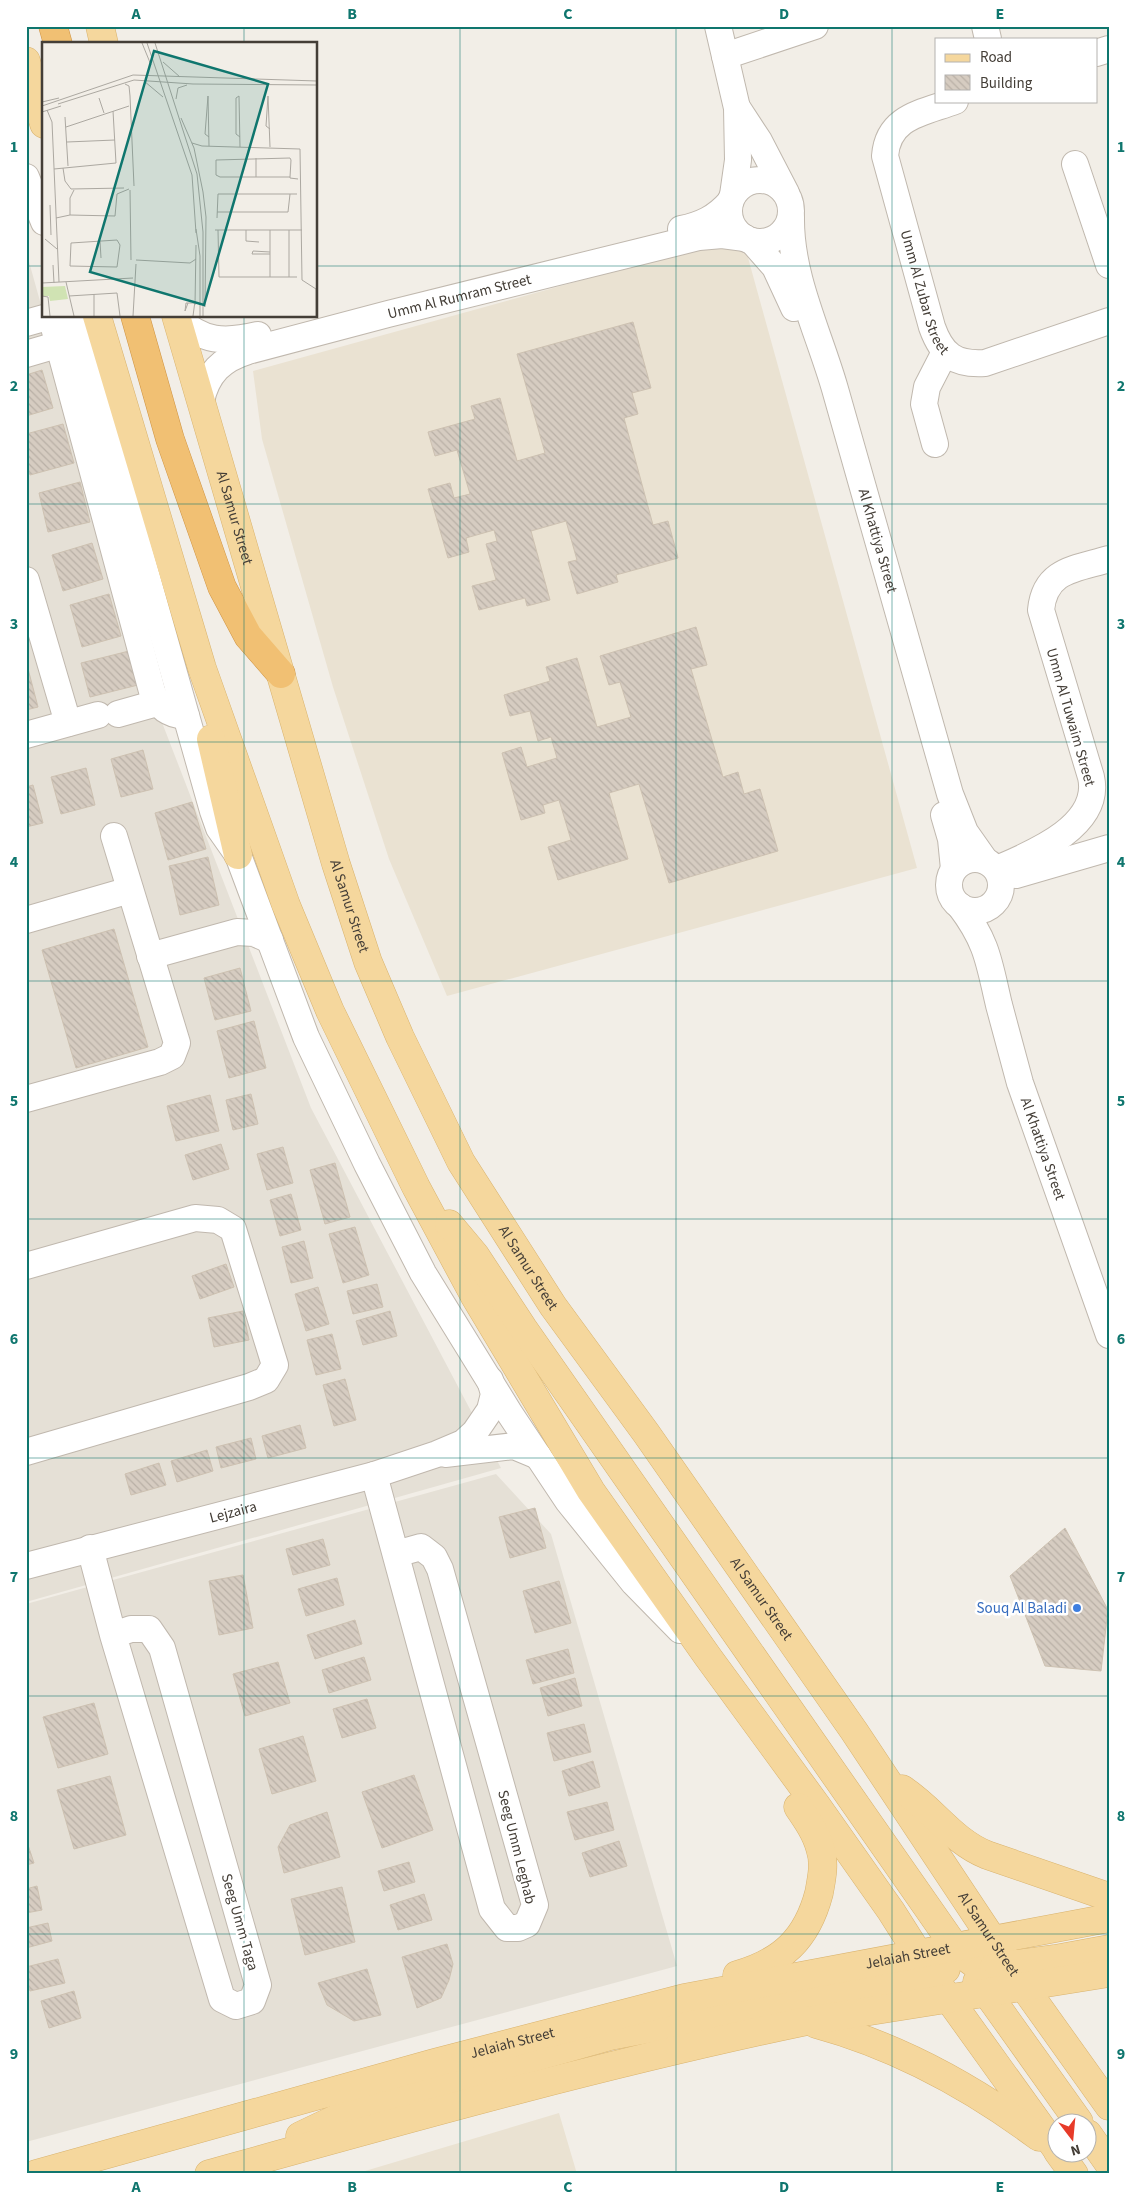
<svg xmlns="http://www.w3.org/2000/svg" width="1135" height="2200" font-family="'Source Sans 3',sans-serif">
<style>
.residential{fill:#e5e0d6}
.education{fill:#eae2d2}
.building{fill:url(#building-back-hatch);stroke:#cdc1b1}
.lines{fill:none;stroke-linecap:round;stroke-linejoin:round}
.minor-casing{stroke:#c0b8ae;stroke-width:28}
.major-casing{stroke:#d9b36e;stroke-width:29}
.highway-casing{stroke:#cf9444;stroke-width:29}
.minor{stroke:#fff;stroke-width:26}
.major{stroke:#f5d79d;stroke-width:28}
.highway{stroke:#f1c073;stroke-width:28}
.grid{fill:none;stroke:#0f766e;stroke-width:1;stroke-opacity:0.55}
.shop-dot{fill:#3f7fe0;stroke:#fff;stroke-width:2}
.labels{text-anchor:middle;stroke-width:5;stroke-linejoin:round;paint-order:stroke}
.street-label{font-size:15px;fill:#443e37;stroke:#fff}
.shop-label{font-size:15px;fill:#366cbe;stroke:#fff;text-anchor:end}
.inset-road{fill:none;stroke:#aca8a1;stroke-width:1}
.view{fill:#0f766e;fill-opacity:0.15;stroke:#0f766e;stroke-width:2.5}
.inset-edge{fill:none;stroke:#443e37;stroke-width:2.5}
.neatline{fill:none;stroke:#0f766e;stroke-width:2}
.grid-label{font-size:16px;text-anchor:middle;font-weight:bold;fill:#0f766e}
</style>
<defs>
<pattern id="building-back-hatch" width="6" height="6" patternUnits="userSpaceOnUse" patternTransform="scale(1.25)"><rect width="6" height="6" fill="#d6ccc1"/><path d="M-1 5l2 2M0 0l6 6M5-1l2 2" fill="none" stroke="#b9b0a6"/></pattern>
</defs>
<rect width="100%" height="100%" fill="#f2eee7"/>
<path class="residential" d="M26,251l120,430 165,427 190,360 -475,134z
M496,1474l55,60 126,432 -651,176v-538z"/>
<path class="education" d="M742,236l175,632 -470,128 -58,-137 -56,-172 -71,-248 -9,-68z
M559,2113l18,61h-222z"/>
<path class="building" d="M633,322l18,66 -19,5 6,21 -14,4 29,107 15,-4 10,37 -62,17 2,7 -41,12 -9,-32 9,-2 -11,-39 -35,10 19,69 -23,6 -2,-8 -46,12 -7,-24 24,-6 -10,-36 11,-3 -3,-11 -28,8 3,14 -21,6 -20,-69 22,-6 4,15 16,-4 -13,-44 -22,6 -7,-24 47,-13 -4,-13 29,-8 17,63 28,-8 -28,-99z
M42,370l11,38 -27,8v-41z
M63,424l11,39 -44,12 -4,-12v-29z
M80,482l10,40 -42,10 -9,-39z
M92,543l11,36 -40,12 -11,-36z
M109,594l12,42 -39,11 -12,-42z
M696,627l11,38 -16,4 32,108 15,-5 6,22 16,-5 18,62 -109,32 -30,-99 -30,9 19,66 -70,21 -10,-33 23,-7 -12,-40 -16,5 2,8 -24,7 -19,-67 19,-6 6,20 30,-9 -6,-21 -13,4 -8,-30 -20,5 -6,-21 46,-14 -4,-14 31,-9 20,69 34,-10 -11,-35 -11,3 -9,-29z
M129,651l9,34 -48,12 -9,-34z
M26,661l12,46 -12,3z
M143,750l10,39 -32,8 -10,-38z
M86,768l9,37 -34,9 -10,-37z
M33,785l10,38 -17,4v-40z
M192,802l14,47 -38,11 -13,-47z
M208,857l11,48 -39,10 -11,-49z
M114,929l34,118 -72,21 -34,-118z
M240,968l11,43 -36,9 -11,-42z
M254,1021l12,47 -37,10 -12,-47z
M251,1094l7,30 -25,6 -7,-30z
M210,1095l9,36 -43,10 -9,-35z
M221,1144l8,25 -36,11 -8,-25z
M283,1147l10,36 -26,7 -10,-36z
M335,1163l15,54 -25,7 -15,-54z
M291,1194l10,36 -21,6 -10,-36z
M355,1227l14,48 -26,8 -14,-49z
M304,1241l9,37 -22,5 -9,-36z
M226,1264l8,23 -34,12 -8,-23z
M377,1284l6,23 -30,7 -6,-23z
M318,1287l11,37 -23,7 -11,-37z
M243,1311l6,29 -35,7 -6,-29z
M390,1311l7,25 -34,9 -7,-24z
M332,1334l9,35 -25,6 -9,-35z
M345,1379l11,41 -22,6 -11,-41z
M300,1425l6,23 -38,10 -6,-22z
M251,1438l5,21 -35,9 -5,-21z
M207,1450l6,21 -36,11 -6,-21z
M159,1463l7,22 -35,10 -6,-21z
M535,1508l11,40 -36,10 -11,-41z
M1065,1528l43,82 -7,61 -56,-5 -35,-90z
M323,1539l7,26 -37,10 -7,-26z
M243,1575l10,53 -34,7 -10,-54z
M337,1578l7,27 -38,11 -8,-27z
M559,1581l12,42 -36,10 -12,-42z
M355,1620l7,24 -47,15 -8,-24z
M568,1649l6,24 -41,11 -7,-24z
M364,1657l7,23 -42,13 -7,-23z
M278,1662l12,41 -45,13 -12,-42z
M575,1678l7,28 -34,10 -8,-28z
M367,1699l9,29 -34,10 -9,-29z
M94,1703l14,51 -50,14 -15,-51z
M584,1724l7,28 -37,9 -7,-28z
M303,1736l13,45 -44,13 -13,-45z
M593,1761l7,26 -31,9 -7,-25z
M414,1775l19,55 -51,18 -20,-56z
M110,1776l16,59 -52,14 -17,-59z
M607,1802l7,28 -39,10 -8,-28z
M327,1812l13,45 -56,16 -6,-26 12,-22z
M26,1839l8,24 -8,2z
M619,1841l8,25 -37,11 -8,-24z
M409,1862l6,20 -31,9 -6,-20z
M37,1886l5,24 -16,3v-24z
M342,1887l13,55 -50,13 -14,-56z
M424,1894l8,26 -34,10 -8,-25z
M48,1923l4,18 -26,7v-20z
M447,1944l6,20 -4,16 -8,18 -24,10 -15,-51z
M58,1959l7,24 -35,8 -4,-15v-9z
M367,1969l14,46 -27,6 -27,-16 -9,-22z
M74,1991l7,27 -32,10 -8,-27z"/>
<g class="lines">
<g class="minor-casing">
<g id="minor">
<path d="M718,26l19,82 1,52 -5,35"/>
<path d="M985,26l3,13"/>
<path d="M1096,53l13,-4"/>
<path d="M725,56l90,-30"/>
<path id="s1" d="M955,101c-32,12 -67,15 -70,55l47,171c10,28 23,38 53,36l124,-42"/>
<path d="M738,109l21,32 27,52"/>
<path d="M1075,164l34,101"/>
<path d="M26,177l18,45"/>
<circle cx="760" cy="211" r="31"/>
<path id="s2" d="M791,217c-1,59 28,116 44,172 38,135 77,270 115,405l15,38 19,27"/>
<path d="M681,229c20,-4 35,-11 49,-27"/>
<path d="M752,241l23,26 19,41"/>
<path d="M51,316l101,375c6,16 16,24 34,25"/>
<path d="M73,316l140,495 6,17 19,27 68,182 61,127 56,109 87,141 58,87 66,82 46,47"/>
<path d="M177,318c26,24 47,25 81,17"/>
<path d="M26,323l25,-7"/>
<path d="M26,354l48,-14"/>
<path id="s3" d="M201,401c6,-28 21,-42 47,-50l140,-37 311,-77 23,-2 23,3"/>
<path d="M935,444l-11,-40 3,-17 18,-35"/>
<path d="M26,580l42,143"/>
<path d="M118,714l39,-11"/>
<path d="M26,735l72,-20"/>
<path d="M944,815l7,24 3,30"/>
<circle cx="975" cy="885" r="26"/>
<path d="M997,869c35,-15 105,-43 94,-92l-50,-167c4,-41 35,-41 68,-51"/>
<path d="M1016,875l93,-27"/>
<path id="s4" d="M960,906c28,37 29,57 39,99 7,26 14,52 21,78l89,252"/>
<path d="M26,920l104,-30"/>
<path d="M150,956l87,-24 17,1 16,7"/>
<path d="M26,1099l134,-37 12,-6 5,-13 -63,-207"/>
<path d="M26,1266l169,-48 23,2 15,9 42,136 -9,15 -17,7 -223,65"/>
<path d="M445,1454l69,-8 24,10"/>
<path d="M374,1475l118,434 15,19h11l9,-4 8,-19 -95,-336 -6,-12 -13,-10 -25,7"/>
<path d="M90,1548l23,87 109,364 14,7 16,-5 6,-16 -96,-337 -13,-19h-18l-18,6"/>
<path id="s5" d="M26,1566l348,-91 63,-21 26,-11 12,-11 15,-22 4,-16 -4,-14"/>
</g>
</g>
<g class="major-casing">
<g id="major">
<path d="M100,26l4,18"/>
<path d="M26,61l18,63"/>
<path d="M97,316l105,352 84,237 44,106 86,176 58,108 117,196 117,166 109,149 74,105 40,63 127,177"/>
<path id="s6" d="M176,316l160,548 32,98 32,75 61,125 92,144 93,127 208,298 170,256 85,119"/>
<path d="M211,739l27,116"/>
<path d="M449,1224l26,31 48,73 432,619c18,20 44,32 69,40"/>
<path d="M902,1789c31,20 50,52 85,66l122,42"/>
<path d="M994,1967l61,-8 54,-10"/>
<path d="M737,1975c45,-13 70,-36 82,-82 3,-16 6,-30 1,-45 -4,-15 -13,-28 -22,-41"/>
<path d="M977,1982l10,11 92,129"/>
<path d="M816,2024c81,22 156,63 223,113"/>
<path d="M1088,2134l21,30"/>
<path d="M300,2136l65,-31 245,-69 300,-57 36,-10"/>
<path d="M1058,2152l16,22"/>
<path id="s7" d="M36,2174l398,-111 250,-65 425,-80"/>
<path d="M209,2174c198,-55 397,-111 598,-153l302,-48"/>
</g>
</g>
<g class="highway-casing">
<path id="highway" d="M53,26l5,18
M135,316l35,123 52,148 26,49 33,38"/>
</g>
<use href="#minor" class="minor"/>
<use href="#major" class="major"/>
<use href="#highway" class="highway"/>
</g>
<path class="grid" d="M244,26v18M460,26v2148M676,26v2148M892,26v2148M26,266h18M316,266h793M244,316v1858M26,504h1083M26,742h1083M26,981h1083M26,1219h1083M26,1458h1083M26,1696h1083M26,1934h1083"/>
<circle class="shop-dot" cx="1077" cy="1608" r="5"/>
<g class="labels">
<g class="street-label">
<text dy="5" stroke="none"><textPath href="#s1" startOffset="238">Umm Al Zubar Street</textPath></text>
<text dy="5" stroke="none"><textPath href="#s3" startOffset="291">Umm Al Rumram Street</textPath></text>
<text dy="5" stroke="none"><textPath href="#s6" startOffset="210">Al Samur Street</textPath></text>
<text dy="5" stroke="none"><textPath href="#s2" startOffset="336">Al Khattiya Street</textPath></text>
<text transform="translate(1071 717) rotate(74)" y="5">Umm Al Tuwaim Street</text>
<text dy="5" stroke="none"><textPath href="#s6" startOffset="615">Al Samur Street</textPath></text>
<text dy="5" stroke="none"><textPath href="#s4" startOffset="258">Al Khattiya Street</textPath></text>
<text dy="5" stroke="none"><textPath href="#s6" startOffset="1020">Al Samur Street</textPath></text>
<text dy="5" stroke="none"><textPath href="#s5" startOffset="214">Lejzaira</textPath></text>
<text dy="5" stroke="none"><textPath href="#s6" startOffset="1425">Al Samur Street</textPath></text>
<text transform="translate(517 1847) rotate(76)" y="5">Seeg Umm Leghab</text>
<text transform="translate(240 1922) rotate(74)" y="5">Seeg Umm Taga</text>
<text dy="5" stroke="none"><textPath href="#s6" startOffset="1830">Al Samur Street</textPath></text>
<text dy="5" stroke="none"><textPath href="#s7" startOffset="899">Jelaiah Street</textPath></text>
<text dy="5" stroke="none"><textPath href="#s7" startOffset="494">Jelaiah Street</textPath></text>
</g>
<g class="shop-label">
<text x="1067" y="1613">Souq Al Baladi</text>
</g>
</g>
<g transform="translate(42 42)">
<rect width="275" height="275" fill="#f2eee7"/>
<path d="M23,244l3,13 -18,2 -1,-5h-7v-9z" fill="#d0e3b3"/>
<path class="inset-road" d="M100,1l9,22M105,1l45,132 4,58M113,1l42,131 6,58v84M121,20l17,15M102,39l19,16M83,42l4,2 1,10 4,90M166,54l1,50M166,54l-3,38 4,3M197,54l1,51M197,54l-3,2v36l4,3M226,54l2,51M226,54l-2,30 4,3M57,56l5,15M134,57l2,-11 9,-3M0,60l17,-4M16,62l76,-24 59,4 124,1M0,64l91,-31 184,6M5,68l5,12 7,160M0,70l19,-6M23,75l3,49M139,76l13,30 9,44 3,25 -1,90M24,85l63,-21M25,100l48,-2M150,101l10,3 98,3 2,131 14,9v27M21,126l2,13 6,8 53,-1M12,127l62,-6 -3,-52M214,135v-19M248,135h-70l-4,-2v-15l74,-2 1,2 -1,17v1l8,1M88,148l1,70M8,163l1,30M175,170h71l2,-18M28,173v-17l4,-8M14,176l14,-3 45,1 2,-22 12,-5M175,176l1,-24h79M154,187l4,27v60M173,188h87M176,188l1,47h78M204,188v11l13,1M228,188v47M247,188v47M3,197l12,10M75,198l3,5 -3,22 -47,-1 1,-23zM58,199l1,17M228,210l-17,-1 -1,3h18M94,218l54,3 6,-4M11,223l1,18M24,240l8,34M0,241l91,-5M52,252v22M0,254l6,1 2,19M27,254l48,-3 3,23M146,261l-3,8 1,-8h8M153,263l1,-60M91,274l3,-52M151,274l2,-15"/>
<path class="view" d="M112,9l114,33 -64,221 -114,-33z"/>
<rect width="275" height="275" class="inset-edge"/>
</g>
<rect width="1135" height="2200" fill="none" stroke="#ffffff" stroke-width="55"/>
<rect x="935" y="38" width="162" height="65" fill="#ffffff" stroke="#b4b2af"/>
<rect x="945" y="54" width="25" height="8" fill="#f5d79d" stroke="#b4b2af"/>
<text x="980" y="62" font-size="15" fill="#443e37">Road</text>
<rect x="945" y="75" width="25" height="15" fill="url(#building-back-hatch)" stroke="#b4b2af"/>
<text x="980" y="88" font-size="15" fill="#443e37">Building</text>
<g transform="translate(1072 2138) rotate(164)"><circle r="24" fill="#ffffff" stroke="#b4b2af"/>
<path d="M0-4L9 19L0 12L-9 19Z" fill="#e73b29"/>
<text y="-8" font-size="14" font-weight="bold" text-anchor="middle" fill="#443e37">N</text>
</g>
<rect x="28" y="28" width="1080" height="2144" class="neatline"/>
<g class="grid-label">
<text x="136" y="19">A</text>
<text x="352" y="19">B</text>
<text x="568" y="19">C</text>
<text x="784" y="19">D</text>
<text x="1000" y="19">E</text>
<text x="14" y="152">1</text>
<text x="1121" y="152">1</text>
<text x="14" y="391">2</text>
<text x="1121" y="391">2</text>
<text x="14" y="629">3</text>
<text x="1121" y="629">3</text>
<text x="14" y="867">4</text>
<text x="1121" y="867">4</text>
<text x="14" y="1106">5</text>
<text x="1121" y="1106">5</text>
<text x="14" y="1344">6</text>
<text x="1121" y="1344">6</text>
<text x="14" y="1582">7</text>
<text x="1121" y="1582">7</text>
<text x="14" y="1821">8</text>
<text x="1121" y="1821">8</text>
<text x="14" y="2059">9</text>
<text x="1121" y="2059">9</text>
<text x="136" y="2192">A</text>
<text x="352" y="2192">B</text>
<text x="568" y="2192">C</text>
<text x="784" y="2192">D</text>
<text x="1000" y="2192">E</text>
</g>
</svg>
